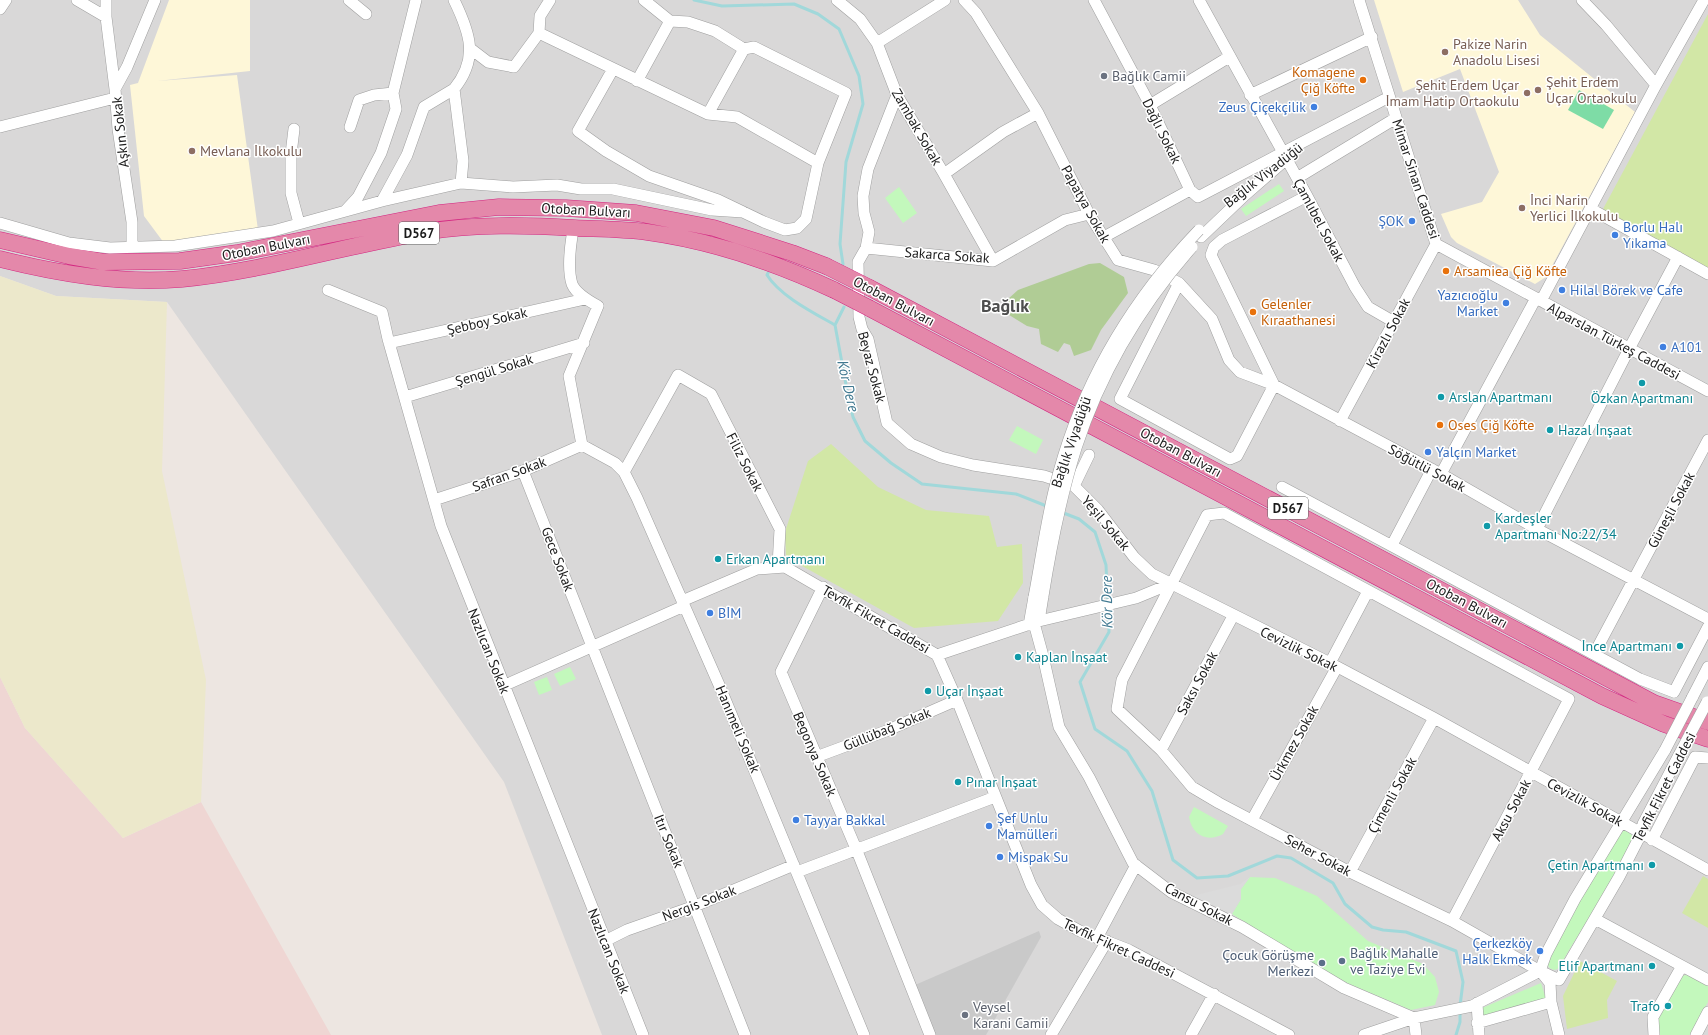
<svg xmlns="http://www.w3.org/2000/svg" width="1708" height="1035" font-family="'PT Sans',sans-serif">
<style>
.residential{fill:#d9d8d8}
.education{fill:#fef7d8}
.religious{fill:#c9c9c9}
.military{fill:#efd6d3}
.farmland{fill:#ece8cb}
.grass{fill:#d2e7a6}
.forest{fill:#b0cc95}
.park{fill:#c3f8bc}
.pitch{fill:#7edca6}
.parking{fill:#dbdbdb}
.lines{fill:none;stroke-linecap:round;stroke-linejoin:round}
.stream{stroke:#a1d8da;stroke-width:3}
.minor-casing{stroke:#9f9f9f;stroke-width:12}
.highway-casing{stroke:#d32681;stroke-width:17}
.minor{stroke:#fff;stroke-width:11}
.highway{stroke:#e488aa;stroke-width:16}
.minor-bridge-casing{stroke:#9f9f9f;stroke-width:12;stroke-linecap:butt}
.highway-bridge-casing{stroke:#d32681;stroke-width:17;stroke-linecap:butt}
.minor-bridge{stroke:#fff;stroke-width:11}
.highway-bridge{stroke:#e488aa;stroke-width:16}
.education-dot{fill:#8d6e63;stroke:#fff;stroke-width:1.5}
.worship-dot{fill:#6b7280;stroke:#fff;stroke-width:1.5}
.food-dot{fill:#e8710a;stroke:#fff;stroke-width:1.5}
.shop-dot{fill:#3f7fe0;stroke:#fff;stroke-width:1.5}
.culture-dot{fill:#0f9aa8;stroke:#fff;stroke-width:1.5}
.service-dot{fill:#5c6f8a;stroke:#fff;stroke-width:1.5}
.labels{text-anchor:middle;stroke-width:3;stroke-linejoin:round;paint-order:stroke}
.shield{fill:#fff;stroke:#5f5f5f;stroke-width:1}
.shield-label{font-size:13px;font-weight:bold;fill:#1b1b1b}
.education-label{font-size:14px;fill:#785e54;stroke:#fff;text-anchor:start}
.food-label{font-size:14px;fill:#c56008;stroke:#fff;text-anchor:start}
.worship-label{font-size:14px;fill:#5b616d;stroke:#fff;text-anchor:start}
.shop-label{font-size:14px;fill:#366cbe;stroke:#fff;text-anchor:start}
.street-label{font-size:14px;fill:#1b1b1b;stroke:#fff}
.culture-label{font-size:14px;fill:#0d838f;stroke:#fff;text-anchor:start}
.service-label{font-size:14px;fill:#4e5e75;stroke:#fff;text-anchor:start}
.water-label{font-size:15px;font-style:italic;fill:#417991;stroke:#fff}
.district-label{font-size:18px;font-weight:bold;fill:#4e4e4e;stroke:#fff}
</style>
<rect width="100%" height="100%" fill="#ede6e1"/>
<path class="residential" d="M0,0h1708v1035h-1106l-98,-253 -337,-480 -111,-6 -56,-20z"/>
<path class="education" d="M169,0h81v71l-93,10 80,-6 21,155 -94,13 -20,-27 -14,-131 8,-2z
M1374,0h144l22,35 95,77 -89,165 -11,7 -78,-41 -6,-6 -10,-23 41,-12 17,-30 -39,-103 -57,23z"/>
<path class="religious" d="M1039,931l2,6 -55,98h-51l-20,-50z"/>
<path class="military" d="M0,677l25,51 98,110 78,-36 130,233h-331z"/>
<path class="farmland" d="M0,276l56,20 111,6 -5,169 44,209 -5,122 -78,36 -98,-110 -25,-51z"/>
<path class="grass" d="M1708,14v254l-105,-59z
M831,444l47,43 48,23 63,6 8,31 25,-3 1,39 -25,38 -84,7 -128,-71 -1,-25 23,-71z
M1703,876l5,3v49l-26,-15z
M1580,961l37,20 -10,19 1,18 -41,11 -4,-33z"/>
<path class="forest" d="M1100,263l24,14 4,16 -27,37 -10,20 -17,6 -4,-11 -6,-2 -6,9 -17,-8 -2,-15 -12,-3 -29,-18 20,-18 71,-26z"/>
<path class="park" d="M1279,184l5,7 -38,25 -5,-7z
M899,187l18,26 -14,10 -18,-25z
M1017,426l26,14 -7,14 -27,-14z
M570,667l6,12 -16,7 -6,-12z
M547,677l5,13 -13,5 -5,-13z
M1194,807l34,19 -5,8c-16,9 -31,1 -34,-17z
M1624,829l9,7c-18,47 -50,88 -74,132l-4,2c-6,-1 -7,-3 -8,-9l43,-80z
M1250,877l25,1 42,18 51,45 55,23 12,13 4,15 -4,13 -24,5 -64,-27 -28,-14 -87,-55 9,-15v-10z
M1688,975l20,11v16l-18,33h-31l-1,-16 20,-43z
M1541,983l5,16 -64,18v-9z"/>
<path class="pitch" d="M1579,90l35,20 -11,19 -35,-19z"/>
<path class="parking" d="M1250,877l-9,12v10l-9,15 -40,-18 48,-12z"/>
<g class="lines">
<path class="stream" d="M694,0l28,6 72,-2 24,10 21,15 20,47 4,28 -17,58 -6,82 3,20
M768,273l-1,2c13,21 47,38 68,50
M844,307l-9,18 14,76 4,16 12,24 26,22 31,21 94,10 33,13
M1061,512l18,7 16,13 11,33 3,67 -29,50 15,47 32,22 25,40 21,69 24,18 31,-2 49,-20 14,2 42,25 12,21 27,23 11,3 23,2 50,19 7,31 -3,24
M1456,1035l4,-13v-11"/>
<g class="minor-casing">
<path id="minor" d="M77,0l29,17 9,72
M349,0l17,14
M454,0c16,33 25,58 0,89l9,72 -2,22
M644,0l26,21 18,1 27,9 29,18
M837,0l23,19 17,24 20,52 47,79 49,87
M964,0l12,13 62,100 51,101 29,46 36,10 25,13 33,36 17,41 11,12 34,13 -37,71 -7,3 -110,-60 59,-116
M1094,0l56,105 40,85 8,7 191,-100
M1199,0l108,196 48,91 13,20 26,15
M1359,0l77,244 272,147
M1582,0l24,25 50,60
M0,9l6,-9
M106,17v-17
M539,33l169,81 29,3 81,46
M877,43l68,-43
M471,49l17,13 26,5 25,-34 1,-17 10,-16
M613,69l-35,62 28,20 43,25 69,24 46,22 21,8 12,-2 9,-9 12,-56 28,-70 -92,-46 -10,2 -36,65
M637,81l33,-60
M897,95l-29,74 -5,27 1,17 5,19 -3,16 -8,14 1,55 3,12 6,10 19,84 24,21 30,13 32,8 71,11 30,10 24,24 36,47 18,17 178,89 104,55 274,152
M1250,95l122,-58
M1150,105l79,-48
M0,127l115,-29
M350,127l9,-27 15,-5 19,-2
M294,129l-3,25v39l8,30
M944,174l59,-42 35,-19
M1297,178l99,-60
M1307,196l-85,44 -8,7 -3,8 63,130 167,89 96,55 171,90
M382,201l25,-46 17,-48 30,-18
M1591,209l117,65
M346,210l12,-13 23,-44 15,-44 -3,-16 23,-93
M0,223l69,20 41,5 65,-2 98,-15 109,-30 79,-18 52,4 44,-2 24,4h32l99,21 31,2
M572,236c-2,13 -4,35 0,48 4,10 17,17 26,22l-29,70 13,69
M1104,237l86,-47
M1201,237l44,-42 46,-40
M132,247v-25l-14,-93 -3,-40 12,-22 28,-67
M866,248l127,13 72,-41 24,-6
M328,290l54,22 6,27 53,187 202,509
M1541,301l115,-216 48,-85
M389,343l196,-44
M405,397l179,-54
M1340,421l96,-177
M582,445l33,18 9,9 13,26 83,189 144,348
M523,471l222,564
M624,472l54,-97 33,19 69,135 -2,37
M1441,474l95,-176
M1074,486l15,-31
M1282,487l358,192 34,13 34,-65
M434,500l89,-29 59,-26
M1537,529l92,-180 49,-92
M1392,545l40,-76
M823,587l-42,85 76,179 73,184
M682,601l75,-32 28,-2 152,88 20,45 74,185 11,20 16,14 22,12 49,19 160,85
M1039,621l4,-25
M1034,623l9,33 16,71 30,50 44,86 38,29 71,35 102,61 70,30
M1029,625l5,-28
M1594,654l114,-214
M937,655l102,-34 97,-23 34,-14
M1330,663l38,-72
M503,686l181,-80
M1692,698l16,-31
M1161,750l72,-134
M816,757l70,-26 71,-31
M1252,820l85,-153
M1652,840l43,-83 13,1
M797,872l198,-75
M1350,872l84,-154
M1595,919l113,61
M1452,921l117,-222 -345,-186 -17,2 -85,165 -5,29 44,41 31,37 27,16 131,69 102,49 88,50 19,9 60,-103 22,-43 2,-10 36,-69
M1097,938l39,-73
M605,941l22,-11 68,-24 99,-41
M1540,971l6,-17 29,-55 90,-149
M1542,973l8,10 1,19 8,33
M1477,1003l2,32
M1414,1018l2,17
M1477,1023l74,-21
M1051,1035l56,-94
M1191,1035l23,-41
M1364,1035l50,-17 58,-12 68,-35
M1654,1035l-1,-18 29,-51
M1696,1035l12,-23"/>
</g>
<g class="highway-casing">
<path id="highway" d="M0,240l69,16 35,6 76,-1 57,-8 202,-40 60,-6 67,1 70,5 78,15 78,25 34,13
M0,259c60,15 120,25 182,20 82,-8 162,-33 243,-47 50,-8 100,-7 150,-4 24,1 48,1 72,4 67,9 127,30 187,58
M870,288l784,415 54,19
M869,308l733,388 62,28 44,15"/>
</g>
<use href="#minor" class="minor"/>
<use href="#highway" class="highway"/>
<g class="minor-bridge-casing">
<path id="minor-bridge" d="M1043,596c8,-50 18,-100 33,-148 24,-74 65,-143 116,-201
M1034,597c7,-37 12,-74 21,-110 24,-98 75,-185 144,-257
M1665,750l27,-52
M1679,755l28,-53"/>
</g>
<g class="highway-bridge-casing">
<path id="highway-bridge" d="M826,266l44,22
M834,290l35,18"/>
</g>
<use href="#minor-bridge" class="minor-bridge"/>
<use href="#highway-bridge" class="highway-bridge"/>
</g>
<g class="education-dot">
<circle cx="1445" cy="52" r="4"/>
<circle cx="1538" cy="90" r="4"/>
<circle cx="1527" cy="93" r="4"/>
<circle cx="192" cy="151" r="4"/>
<circle cx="1522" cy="208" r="4"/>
</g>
<g class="worship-dot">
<circle cx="1104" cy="76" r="4"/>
<circle cx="965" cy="1015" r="4"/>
</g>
<g class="food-dot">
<circle cx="1363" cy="80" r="4"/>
<circle cx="1446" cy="271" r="4"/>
<circle cx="1253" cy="312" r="4"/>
<circle cx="1440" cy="425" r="4"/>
</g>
<g class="shop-dot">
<circle cx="1314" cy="107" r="4"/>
<circle cx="1412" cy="221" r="4"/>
<circle cx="1615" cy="235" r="4"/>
<circle cx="1562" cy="290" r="4"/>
<circle cx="1506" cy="303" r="4"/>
<circle cx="1663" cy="347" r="4"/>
<circle cx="1428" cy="452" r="4"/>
<circle cx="710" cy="613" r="4"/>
<circle cx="796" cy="820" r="4"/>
<circle cx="989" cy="826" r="4"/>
<circle cx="1000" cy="857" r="4"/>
<circle cx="1540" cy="951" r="4"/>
</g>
<g class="culture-dot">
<circle cx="1642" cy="383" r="4"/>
<circle cx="1441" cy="397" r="4"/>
<circle cx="1550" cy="430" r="4"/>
<circle cx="1487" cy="526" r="4"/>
<circle cx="718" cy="559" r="4"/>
<circle cx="1680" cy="646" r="4"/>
<circle cx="1018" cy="657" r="4"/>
<circle cx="928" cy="691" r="4"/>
<circle cx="958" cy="782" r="4"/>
<circle cx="1652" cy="865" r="4"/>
<circle cx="1652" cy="966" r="4"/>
<circle cx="1668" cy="1006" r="4"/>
</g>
<g class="service-dot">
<circle cx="1342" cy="961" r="4"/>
<circle cx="1322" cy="963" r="4"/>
</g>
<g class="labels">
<g class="shield">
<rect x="399" y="222" width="40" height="22" rx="3"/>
<rect x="1268" y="497" width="40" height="22" rx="3"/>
</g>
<g class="shield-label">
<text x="419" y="238">D567</text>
<text x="1288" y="513">D567</text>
</g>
<g class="education-label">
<text x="1453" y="49">Pakize Narin<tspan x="1453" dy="16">Anadolu Lisesi</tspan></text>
<text x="1546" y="87">Şehit Erdem<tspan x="1546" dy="16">Uçar Ortaokulu</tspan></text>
<text x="1519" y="90" text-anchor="end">Şehit Erdem Uçar<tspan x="1519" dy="16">İmam Hatip Ortaokulu</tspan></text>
<text x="200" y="156">Mevlana İlkokulu</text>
<text x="1530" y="205">İnci Narin<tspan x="1530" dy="16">Yerlici İlkokulu</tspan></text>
</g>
<g class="food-label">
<text x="1355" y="77" text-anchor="end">Komagene<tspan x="1355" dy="16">Çiğ Köfte</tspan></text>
<text x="1454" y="276">Arsamiea Çiğ Köfte</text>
<text x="1261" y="309">Gelenler<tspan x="1261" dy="16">Kıraathanesi</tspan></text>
<text x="1448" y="430">Oses Çiğ Köfte</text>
</g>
<g class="worship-label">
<text x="1112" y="81">Bağlık Camii</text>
<text x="973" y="1012">Veysel<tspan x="973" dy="16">Karani Camii</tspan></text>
</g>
<g class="shop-label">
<text x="1306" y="112" text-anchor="end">Zeus Çiçekçilik</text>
<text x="1404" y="226" text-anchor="end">ŞOK</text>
<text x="1623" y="232">Borlu Halı<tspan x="1623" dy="16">Yıkama</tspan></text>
<text x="1570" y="295">Hilal Börek ve Cafe</text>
<text x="1498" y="300" text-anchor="end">Yazıcıoğlu<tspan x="1498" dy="16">Market</tspan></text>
<text x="1671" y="352">A101</text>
<text x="1436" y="457">Yalçın Market</text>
<text x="718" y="618">BİM</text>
<text x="997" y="823">Şef Unlu<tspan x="997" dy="16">Mamülleri</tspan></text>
<text x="804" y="825">Tayyar Bakkal</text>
<text x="1008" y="862">Mispak Su</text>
<text x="1532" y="948" text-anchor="end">Çerkezköy<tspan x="1532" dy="16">Halk Ekmek</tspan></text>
</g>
<g class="street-label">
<text transform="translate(917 127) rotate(60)" y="5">Zambak Sokak</text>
<text transform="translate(1162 131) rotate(64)" y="5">Dağlı Sokak</text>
<text transform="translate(120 132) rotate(-96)" y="5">Aşkın Sokak</text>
<text transform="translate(1263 175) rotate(-38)" y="5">Bağlık Viyadüğü</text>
<text transform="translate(1416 179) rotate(72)" y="5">Mimar Sinan Caddesi</text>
<text transform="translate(1086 204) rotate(61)" y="5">Papatya Sokak</text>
<text transform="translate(586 210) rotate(3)" y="5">Otoban Bulvarı</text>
<text transform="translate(1319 220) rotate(62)" y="5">Çamlıbel Sokak</text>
<text transform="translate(266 247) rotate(-11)" y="5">Otoban Bulvarı</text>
<text transform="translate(947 255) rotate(4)" y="5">Sakarca Sokak</text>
<text transform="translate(894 301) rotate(28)" y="5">Otoban Bulvarı</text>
<text transform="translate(487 321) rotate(-13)" y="5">Şebboy Sokak</text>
<text transform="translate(1388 333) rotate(-62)" y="5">Kirazlı Sokak</text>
<text transform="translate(1614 341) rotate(28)" y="5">Alparslan Türkeş Caddesi</text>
<text transform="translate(872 367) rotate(75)" y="5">Beyaz Sokak</text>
<text transform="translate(494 370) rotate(-17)" y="5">Şengül Sokak</text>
<text transform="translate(1071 442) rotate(-71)" y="5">Bağlık Viyadüğü</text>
<text transform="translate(1181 452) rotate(28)" y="5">Otoban Bulvarı</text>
<text transform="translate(745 462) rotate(63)" y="5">Filiz Sokak</text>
<text transform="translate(1427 468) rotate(28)" y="5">Söğütlü Sokak</text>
<text transform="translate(509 474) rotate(-20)" y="5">Safran Sokak</text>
<text transform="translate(1671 510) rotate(-62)" y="5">Güneşli Sokak</text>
<text transform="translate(1106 523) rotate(50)" y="5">Yeşil Sokak</text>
<text transform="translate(558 559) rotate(69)" y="5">Gece Sokak</text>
<text transform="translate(1467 603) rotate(28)" y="5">Otoban Bulvarı</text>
<text transform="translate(876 619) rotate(30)" y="5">Tevfik Fikret Caddesi</text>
<text transform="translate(1299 649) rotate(26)" y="5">Cevizlik Sokak</text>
<text transform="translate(489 651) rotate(68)" y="5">Nazlıcan Sokak</text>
<text transform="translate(1197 683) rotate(-62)" y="5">Saksı Sokak</text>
<text transform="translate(738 729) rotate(67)" y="5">Hanımeli Sokak</text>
<text transform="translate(887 729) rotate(-22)" y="5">Güllübağ Sokak</text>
<text transform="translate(1294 743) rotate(-61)" y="5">Ürkmez Sokak</text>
<text transform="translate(815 754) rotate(67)" y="5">Begonya Sokak</text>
<text transform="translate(1664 787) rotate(-63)" y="5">Tevfik Fikret Caddesi</text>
<text transform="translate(1392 795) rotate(-61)" y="5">Çimenli Sokak</text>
<text transform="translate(1585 802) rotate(29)" y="5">Cevizlik Sokak</text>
<text transform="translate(1511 810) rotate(-62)" y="5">Aksu Sokak</text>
<text transform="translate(669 841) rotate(68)" y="5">Itır Sokak</text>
<text transform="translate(1318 855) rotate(28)" y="5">Seher Sokak</text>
<text transform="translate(699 903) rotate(-21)" y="5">Nergis Sokak</text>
<text transform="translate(1199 904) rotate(28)" y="5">Cansu Sokak</text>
<text transform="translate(1119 948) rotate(25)" y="5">Tevfik Fikret Caddesi</text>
<text transform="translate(609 951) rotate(68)" y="5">Nazlıcan Sokak</text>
</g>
<g class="culture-label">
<text x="1449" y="402">Arslan Apartmanı</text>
<text x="1642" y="403" text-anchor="middle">Özkan Apartmanı</text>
<text x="1558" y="435">Hazal İnşaat</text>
<text x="1495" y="523">Kardeşler<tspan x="1495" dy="16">Apartmanı No:22/34</tspan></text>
<text x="726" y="564">Erkan Apartmanı</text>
<text x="1672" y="651" text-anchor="end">İnce Apartmanı</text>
<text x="1026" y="662">Kaplan İnşaat</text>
<text x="936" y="696">Uçar İnşaat</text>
<text x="966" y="787">Pınar İnşaat</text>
<text x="1644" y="870" text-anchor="end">Çetin Apartmanı</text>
<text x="1644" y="971" text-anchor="end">Elif Apartmanı</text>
<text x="1660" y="1011" text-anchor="end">Trafo</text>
</g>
<g class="service-label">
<text x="1350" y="958">Bağlık Mahalle<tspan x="1350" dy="16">ve Taziye Evi</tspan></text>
<text x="1314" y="960" text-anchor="end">Çocuk Görüşme<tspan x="1314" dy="16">Merkezi</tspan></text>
</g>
<g class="water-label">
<text transform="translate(848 386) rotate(77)" y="5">Kör Dere</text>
<text transform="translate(1107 602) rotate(-91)" y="5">Kör Dere</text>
</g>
<g class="district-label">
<text x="1005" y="312">Bağlık</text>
</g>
</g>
</svg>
